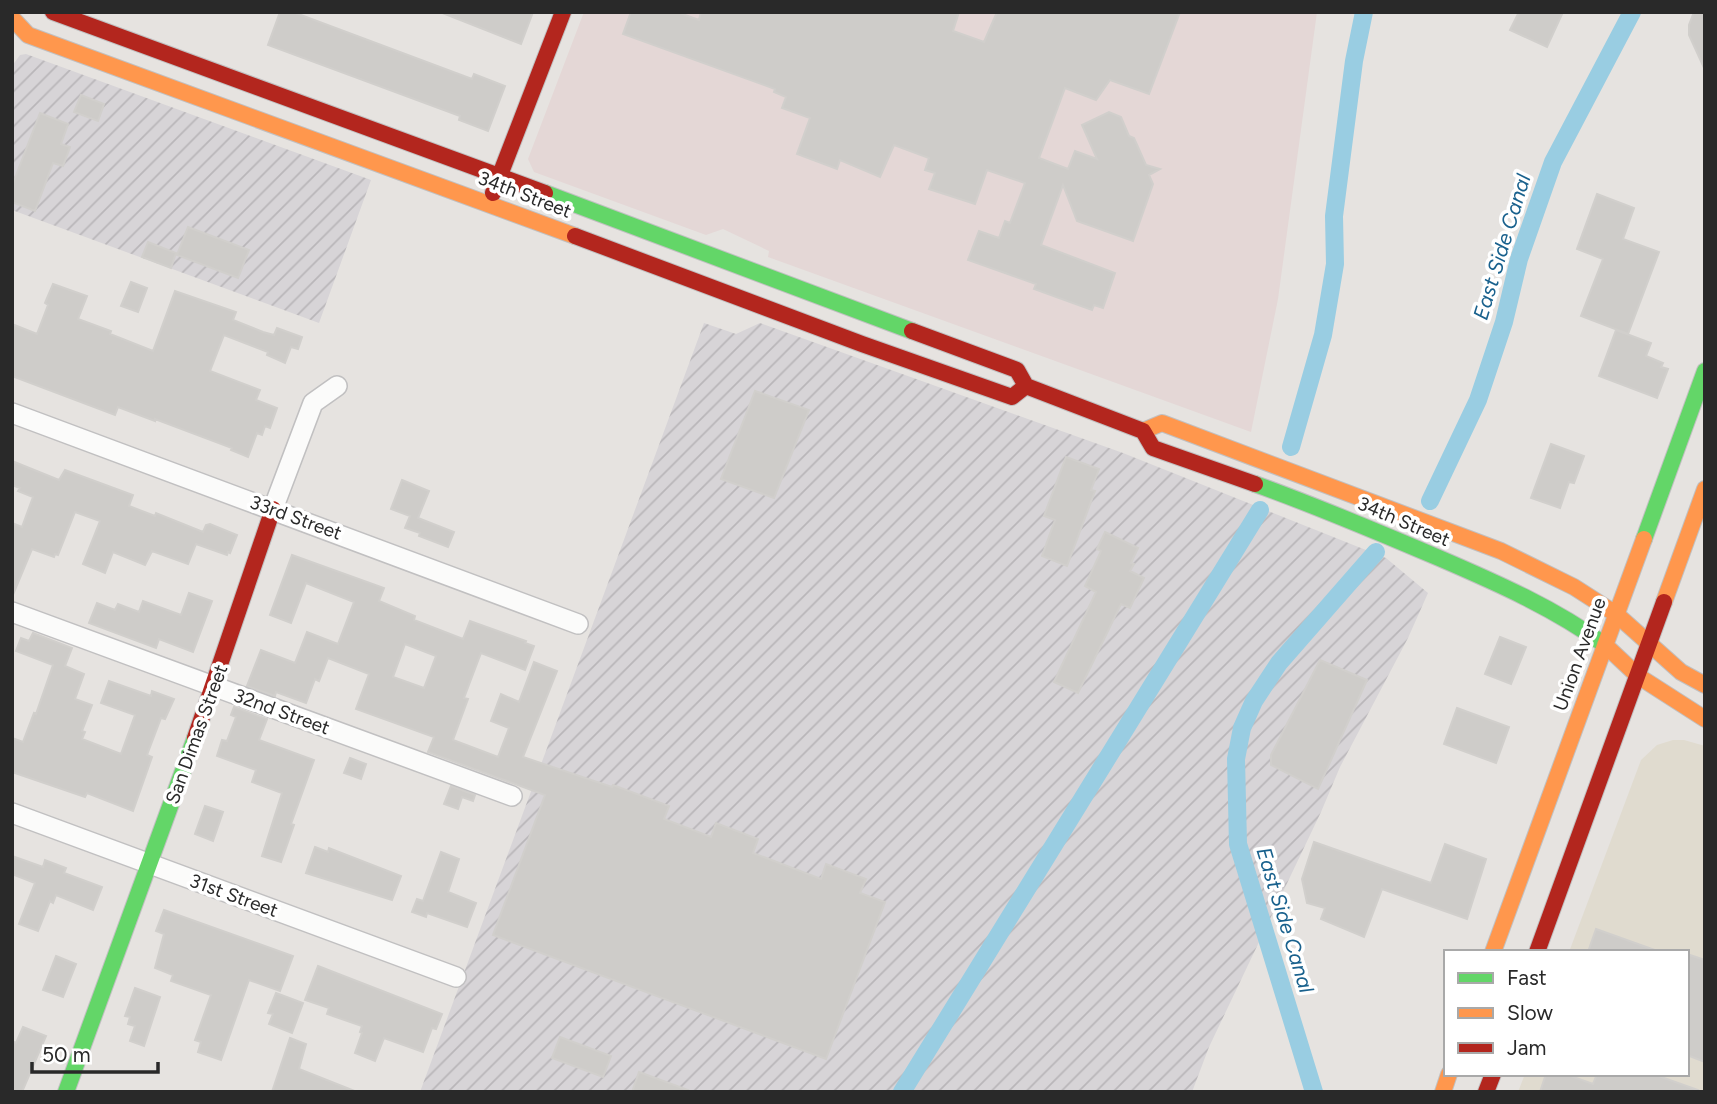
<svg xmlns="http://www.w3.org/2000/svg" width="1717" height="1104" font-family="Figtree,sans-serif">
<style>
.industrial{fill:url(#industrial-furrows)}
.education{fill:#e0dbcf}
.medical{fill:#e4d7d6}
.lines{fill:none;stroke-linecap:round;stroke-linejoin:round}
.canal{stroke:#99cde2;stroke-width:18}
.building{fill:#ceccc9;stroke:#d1cfcc;stroke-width:2;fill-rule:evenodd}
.street-casing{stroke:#c1c0c1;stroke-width:22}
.fast-casing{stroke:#c1c0c1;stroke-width:18}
.slow-casing{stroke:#c1c0c1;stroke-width:18}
.jam-casing{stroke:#c1c0c1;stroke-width:18}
.street{stroke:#fbfbfa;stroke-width:19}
.fast{stroke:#63d668;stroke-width:16}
.slow{stroke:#ff974d;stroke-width:16}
.jam{stroke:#b3261e;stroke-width:16}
.labels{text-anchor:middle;stroke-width:7;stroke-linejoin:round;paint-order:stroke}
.street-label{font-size:19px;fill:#292929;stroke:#fff}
.water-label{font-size:21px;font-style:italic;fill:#19618d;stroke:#fff}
</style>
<defs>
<pattern id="industrial-furrows" width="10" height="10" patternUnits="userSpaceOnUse" patternTransform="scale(1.75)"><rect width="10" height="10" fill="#d7d4d7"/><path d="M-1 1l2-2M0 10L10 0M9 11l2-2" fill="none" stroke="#b9b6b9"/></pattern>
</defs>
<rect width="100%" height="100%" fill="#e6e3e0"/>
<path class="industrial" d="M26,54l345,126 -52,143 -307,-113v-144l8,-11z
M704,323l32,11 24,-11 363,130 263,105 42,35 -20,45 -68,129 -19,45 -112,235 -17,45h-772z"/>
<path class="education" d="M1684,740l21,6v346h-187l7,-18h162v-122h-118l72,-192 16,-15 16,-5z"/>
<path class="medical" d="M584,12h733l-39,287 -27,133 -483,-175 1,-6 -46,-22 -17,6 -172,-63 -6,-13z"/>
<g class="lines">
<path class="canal" d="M1291,447l32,-112 12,-71 -1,-48 20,-155 10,-49
M1430,501l48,-101 26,-78 15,-63 34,-97 79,-150
M902,1092l358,-582
M1314,1092l-76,-248 -2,-85 6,-31 12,-27 25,-38 97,-111"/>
</g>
<path class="building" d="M280,12h13l179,67 2,-5 31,12 -17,45 -29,-11 1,-4 -192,-71z
M440,12h93l-12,32z
M631,12h46l22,8 2,-8h258l-6,19 31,11 13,-30h183l-31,82 -39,-14 -14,20 -31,-12 -26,70 29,11 7,-18 22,8 -15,-34 27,-13 12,5 8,19 5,2 12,27 14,4 -11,6 4,9 -20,57 -56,-20 -14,-36 -22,60 74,28 -12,35 -9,-3 -2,5 -58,-21 2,-5 -68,-24 11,-29 20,7 6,-17 5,2 15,-40 -38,-13 -12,34 -46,-15 6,-16 -10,-3 4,-12 -35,-13 -14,32 -40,-17 -3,9 -40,-15 13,-36 -28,-10 4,-11 -12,-5 1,-3 -152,-55z
M1519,12h44l-16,35 -37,-17z
M1694,12h11v58l-16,-35v-10z
M81,95l23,9 -6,17 -24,-9z
M40,113l28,11 -7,20 9,3 -7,19 -10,-3 -18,48 -23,-9v-16z
M1597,194l37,14 -11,31 36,13 -31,82 -47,-18 22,-57 -26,-10z
M188,227l61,23 -11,28 -61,-23z
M148,242l28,11 -5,15 -29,-11z
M131,282l16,6 -9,24 -17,-6z
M53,284l34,12 -9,23 33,12 -1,3 43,17 22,-60 61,21 -3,8 30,12 11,3 3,-7 25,9 -4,12 -7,-2 -6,16 -18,-8 1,-3 -44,-17 -14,36 50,19 -4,10 21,8 -7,20 -5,-2 -3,9 -5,-2 -9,24 -17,-7 1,-2 -77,-29v2l-37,-14 -3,8 -103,-39v-52l25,10 11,-29 -3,-2z
M1616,330l35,13 -5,13 17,7 -2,4 7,2 -11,29 -58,-22z
M755,391l54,19 -35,88 -53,-19z
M1551,444l33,12 -10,27 -5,-1 -9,26 -29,-10z
M1066,457l33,12 -8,21 4,1 -28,75 -25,-10 13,-36 -11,-4z
M12,461l47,19 6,-10 68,25 -4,11 26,10 1,-3 47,19 3,-7 4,-1 27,11 -7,18 -2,-1 -1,3 -31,-11 -8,20 -36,-13 -7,14 -32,-13 -8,21 -22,-9 17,-43 -25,-9 -17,43 -3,-1 -1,3 -22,-8 -20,48v-74l10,4 11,-30 -15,-6 2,-3 -8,-3z
M402,480l27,11 -11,27 36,14 -6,15 -29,-11 1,-3 -15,-5 5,-12 -19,-7z
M1105,532l33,16 -7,15 3,1 -4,7 14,7 -14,30 -9,-4 -43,89 -24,-11 42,-90 -11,-6 16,-35 -4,-2z
M292,555l92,33 -5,13 36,15 -1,4 49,19 7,-18 56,20 -1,2 9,3 -9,24 -44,-17 -17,45 4,1 -15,41 45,17 11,-29 -18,-7 10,-27 18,8 15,-40 23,9 -34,86 89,30 1,-2 56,21 -5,13 47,18 5,-14 42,16 -5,14 68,26 5,-15 40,15 -6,14 25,9 -59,157 -333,-124 52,-140 -117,-43 6,-15 -78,-28 13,-35 -41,-16 -9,23 -4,-2 -9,24 -30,-11 -1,4 -28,-10 14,-36 34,13 12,-31 31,12 16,-42 -48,-19 -15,40 -21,-8zM405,644l31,12 -12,32 -31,-11z
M189,593l23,8 -19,51 -34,-13 -3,9 -67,-25 8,-20 18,7 3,-6 21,8 4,-11 38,14z
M33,633l39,15 -7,18 19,8 -9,25 17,6 -10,26 3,1 -3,7 39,15 14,-39 -34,-12 8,-22 42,15 1,-5 22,8 -9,20 -4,-1 -14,37 5,2 -19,54 -46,-18 -2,4 -73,-25v-34l11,4 11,-29 2,1 17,-49 -37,-14 5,-13 8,3z
M1500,637l26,10 -15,37 -26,-10z
M1320,660l47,20 -49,109 -47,-24v-10z
M234,707l33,12 -8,21 55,20 -23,64 3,1 -13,37 -19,-6 20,-63 -30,-11 4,-12 -39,-14 5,-16 5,1 9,-24 -5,-2z
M1457,708l52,19 -13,36 -52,-19z
M350,758l16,6 -5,15 -17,-6z
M451,786l24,9 -2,6 -11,-4 -4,12 -14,-5z
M205,806l18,6 -10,29 -18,-7z
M1314,842l117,41 14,-39 41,15 -19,60 -85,-30 -18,48 -43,-18 4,-11 -18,-5 -5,-24z
M315,847l13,5 1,-4 72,28 -9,24 -86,-27z
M441,852l18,7 -11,33 28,11 -9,24 -40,-14 -1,4 -14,-5 5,-13 6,2z
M12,856l31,11 2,-7 21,8 -2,5 38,14 -9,23 -37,-15 -3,8 -3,-2 -12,30 -19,-7 16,-41 -23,-9z
M164,910l129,46 -13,35 -31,-11 -28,80 -23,-8 3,-10 -6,-2 16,-45 -40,-14 2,-6 -18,-7 9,-34 -8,-3z
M1596,929l59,21 -1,2h-66z
M1687,954l18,6v102l-18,-7z
M56,956l20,8 -13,33 -20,-7z
M318,966l124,48 -6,15 -4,-1 -9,24 -39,-14 -9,23 -20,-8 7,-20 -2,-1 2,-6 -35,-12 2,-6 -24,-8z
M135,988l25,9 -16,49 -14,-5 5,-15 -7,-2 2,-7 -5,-1z
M276,993l27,10 -11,30 -23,-9 4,-10 -5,-1z
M23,1027l23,9 -24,56h-10v-51l4,2z
M560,1037l51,19 -8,21 -51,-19z
M290,1038l16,6 -7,25 58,23h-85z
M639,1072l49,18 -1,2h-55z
M1546,1074h19l28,10 4,-10h56l45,16 -1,2h-157z"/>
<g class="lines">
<g class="street-casing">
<path id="street" d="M12,413l566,211
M273,509l40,-106 24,-17
M12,612l500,184
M12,813l444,164"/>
</g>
<g class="fast-casing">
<path id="fast" d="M545,193l367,138
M1255,484c62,22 123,48 184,74 58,25 115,50 166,87
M1644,539l61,-168
M66,1092l129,-354"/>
</g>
<g class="slow-casing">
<path id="slow" d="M12,18l16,17 547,201
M1143,431l19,-8 339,128 73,36 42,27 65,58 24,13
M1664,602l41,-113
M1605,645l33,31 67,43
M1493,952l151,-413
M1443,1092l6,-18"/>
</g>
<g class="jam-casing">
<path id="jam" d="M53,12l492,181
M493,193l70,-181
M575,236l287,108 150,53 14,-11
M912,331l105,39 9,16 117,45 10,17 102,36
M195,738l78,-229
M1537,952l127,-350
M1486,1092l7,-18"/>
</g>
<use href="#street" class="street"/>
<use href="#fast" class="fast"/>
<use href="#slow" class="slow"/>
<use href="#jam" class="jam"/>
</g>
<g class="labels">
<g class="street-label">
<text transform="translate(525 194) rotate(21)" y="7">34th Street</text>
<text transform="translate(296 517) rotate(20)" y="7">33rd Street</text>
<text transform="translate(1404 521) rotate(23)" y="7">34th Street</text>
<text transform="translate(1579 654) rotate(-70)" y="7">Union Avenue</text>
<text transform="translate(282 711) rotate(20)" y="7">32nd Street</text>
<text transform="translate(196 734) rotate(-70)" y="7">San Dimas Street</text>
<text transform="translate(234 895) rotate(20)" y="7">31st Street</text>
</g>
<g class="water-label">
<text transform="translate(1502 247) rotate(-73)" y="7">East Side Canal</text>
<text transform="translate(1285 920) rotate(73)" y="7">East Side Canal</text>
</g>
</g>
<rect width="1717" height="1104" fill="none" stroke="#292929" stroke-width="28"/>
<rect x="1444" y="950" width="245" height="126" fill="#ffffff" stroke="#a9a9a9" stroke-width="2"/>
<rect x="1458" y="973" width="35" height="10" fill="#63d668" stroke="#a9a9a9" stroke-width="2"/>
<text x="1507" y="985" font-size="21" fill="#292929">Fast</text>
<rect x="1458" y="1008" width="35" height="10" fill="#ff974d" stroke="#a9a9a9" stroke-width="2"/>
<text x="1507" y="1020" font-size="21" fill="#292929">Slow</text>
<rect x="1458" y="1043" width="35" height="10" fill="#b3261e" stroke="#a9a9a9" stroke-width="2"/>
<text x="1507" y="1055" font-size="21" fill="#292929">Jam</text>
<path d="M32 1062v10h126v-10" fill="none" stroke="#292929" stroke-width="3.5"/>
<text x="42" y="1062" font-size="21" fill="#292929" stroke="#ffffff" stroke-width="5" paint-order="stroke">50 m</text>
</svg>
